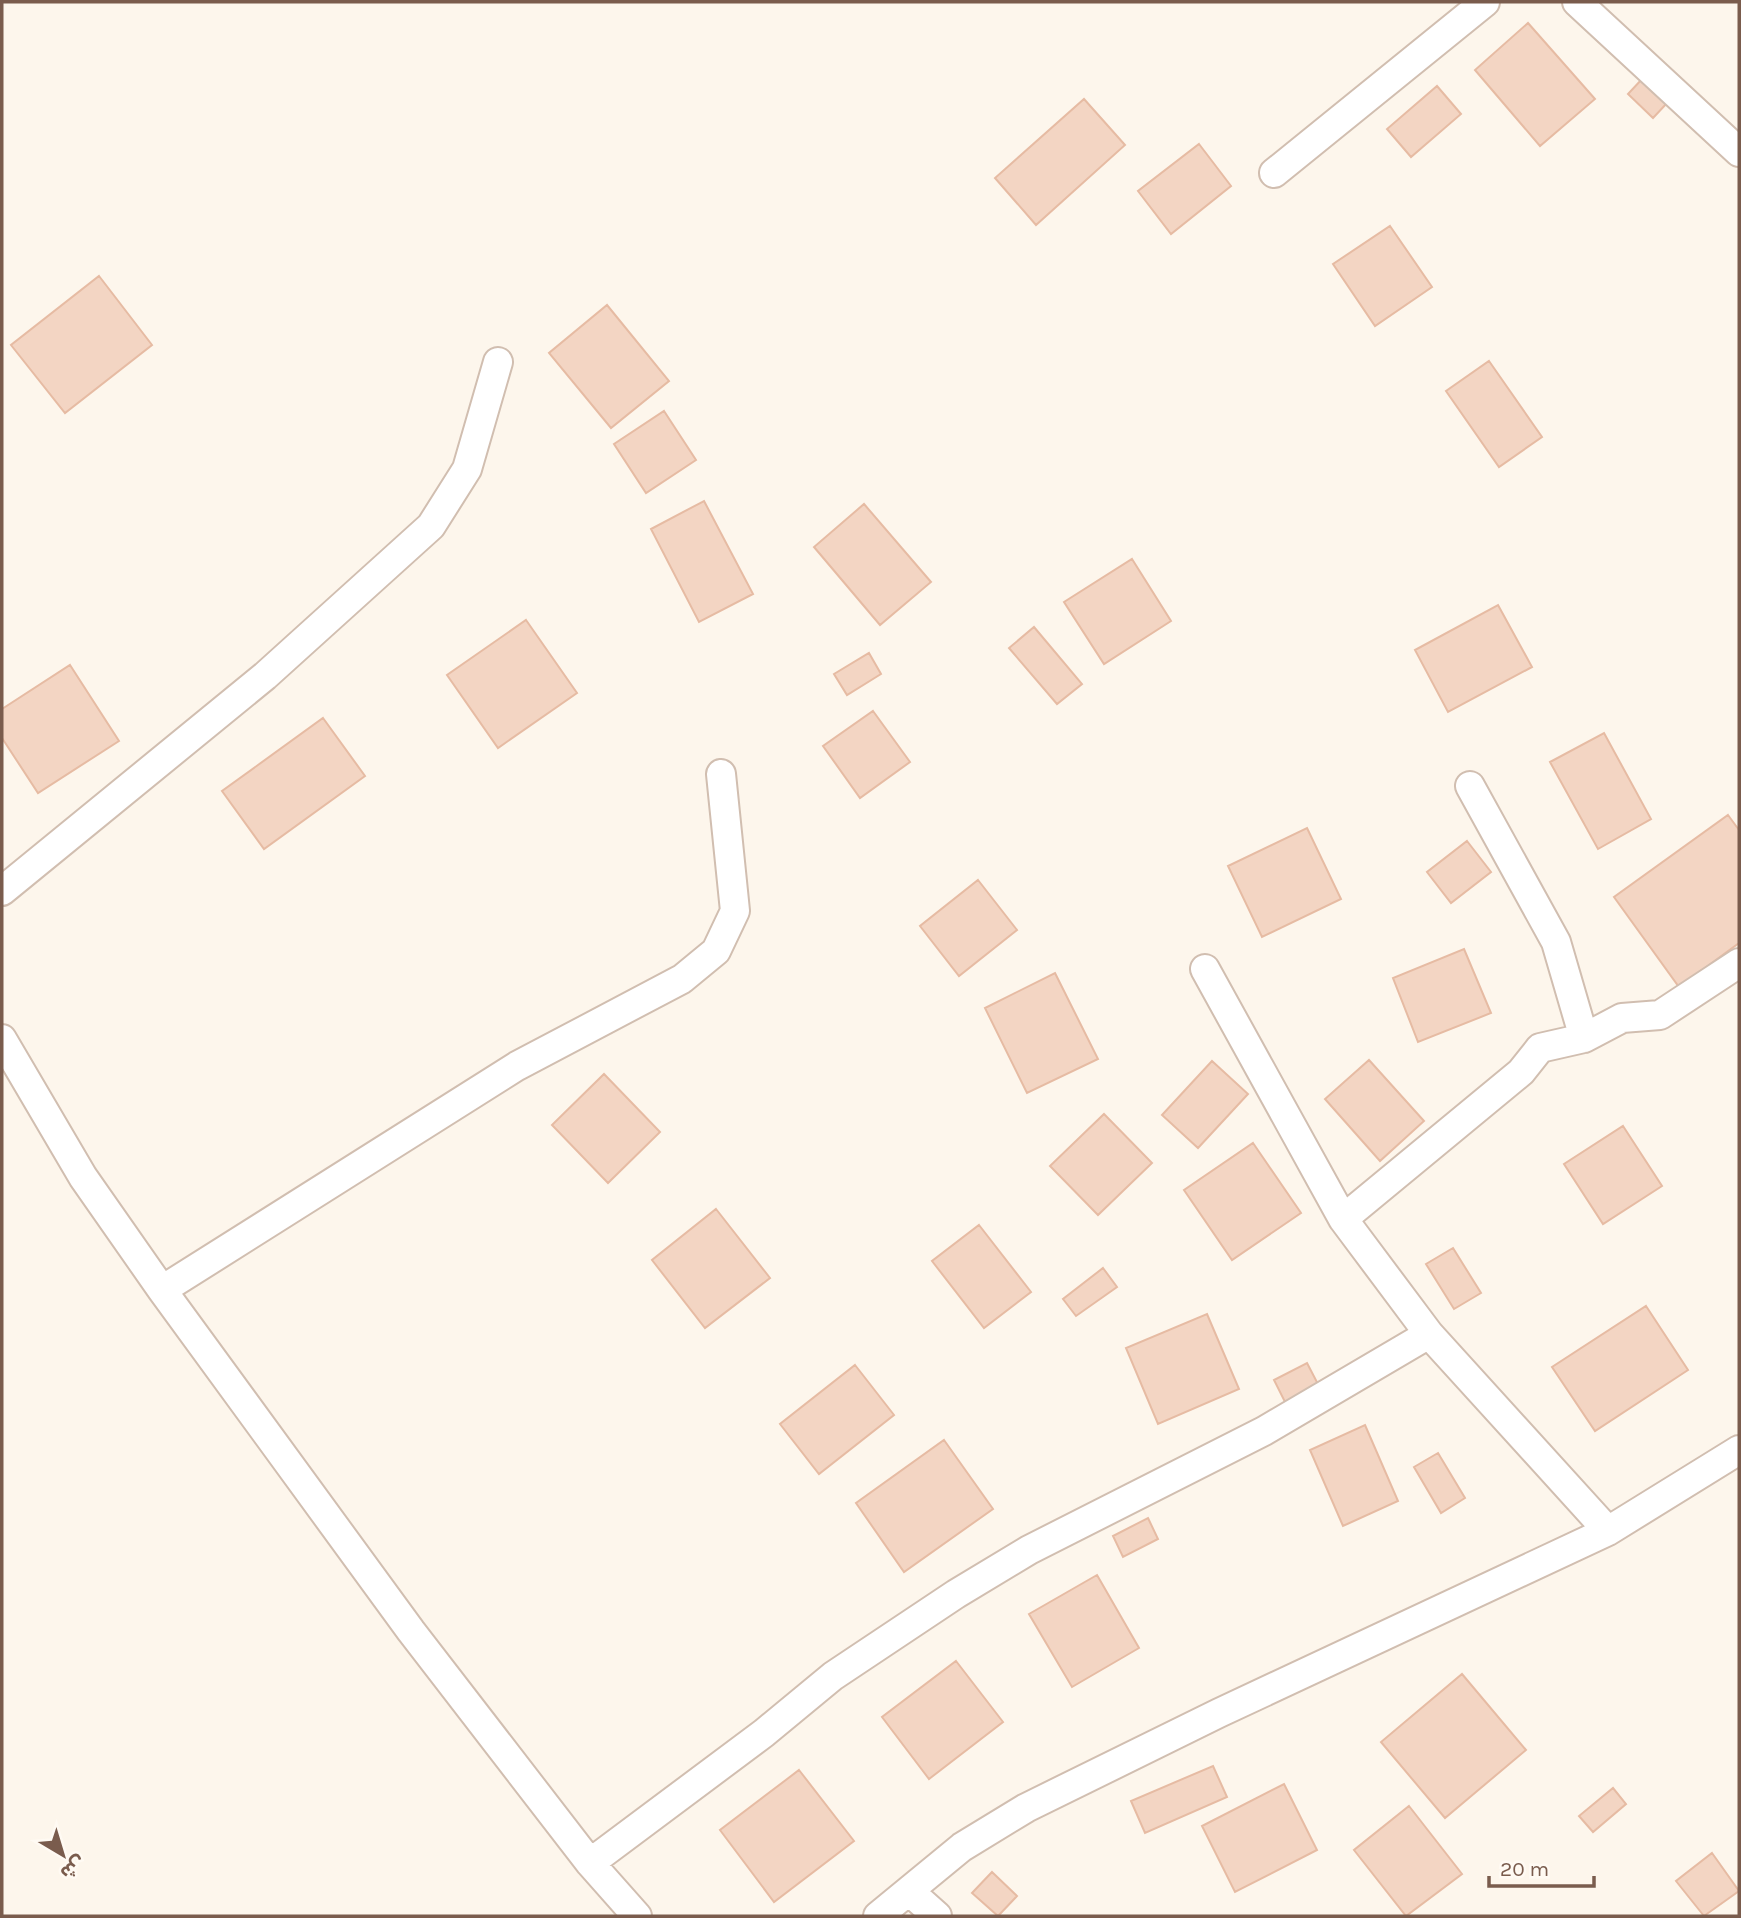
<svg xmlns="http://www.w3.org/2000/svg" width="1741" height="1918" font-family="Karla,'Noto Sans Arabic',sans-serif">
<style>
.building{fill:#f3d5c3;stroke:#e6bba3;stroke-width:2}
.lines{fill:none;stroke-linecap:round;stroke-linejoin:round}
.minor-casing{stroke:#d1beb0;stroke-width:32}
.minor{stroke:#fff;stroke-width:28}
</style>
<rect width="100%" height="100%" fill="#fdf6ec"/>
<path class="building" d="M1528,23l67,76 -55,47 -65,-76z
M1643,78l25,24 -15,16 -25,-24z
M1437,86l24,28 -50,43 -24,-28z
M1084,99l41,46 -89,80 -41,-47z
M1199,144l32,42 -60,48 -33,-43z
M1390,226l42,61 -57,39 -42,-62z
M99,276l53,69 -87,68 -54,-68z
M607,305l62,76 -58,47 -62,-75z
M1489,361l53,76 -43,30 -53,-76z
M664,411l32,49 -50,33 -32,-49z
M704,501l49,93 -54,28 -48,-93z
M864,504l67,78 -51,43 -66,-78z
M1132,559l39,62 -67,43 -40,-62z
M1498,605l34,62 -84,45 -33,-62z
M526,620l51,73 -79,55 -51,-73z
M1034,627l48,57 -25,20 -48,-56z
M869,653l12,21 -34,21 -13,-21z
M70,665l49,76 -81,52 -36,-55v-29z
M873,711l37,51 -50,36 -37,-52z
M323,718l42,58 -101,73 -42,-58z
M1604,733l47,86 -53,30 -48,-87z
M1728,815l11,15v113l-60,44 -65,-90z
M1307,828l34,71 -79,38 -34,-71z
M1467,841l24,31 -40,31 -24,-31z
M978,880l39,50 -58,46 -39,-50z
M1464,949l27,64 -73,29 -25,-64z
M1055,973l43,86 -71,34 -42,-85z
M1369,1060l55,61 -44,40 -55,-62z
M1212,1061l36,33 -50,54 -36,-33z
M604,1074l56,58 -52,51 -56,-58z
M1104,1114l48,49 -54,52 -48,-49z
M1623,1126l39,60 -59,38 -39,-60z
M1253,1143l48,70 -69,47 -48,-70z
M716,1209l54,69 -65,50 -53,-68z
M979,1225l52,67 -47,36 -52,-67z
M1453,1248l28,45 -27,16 -28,-45z
M1103,1268l14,19 -41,29 -13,-17z
M1646,1306l42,64 -93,61 -43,-64z
M1207,1314l32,75 -81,35 -32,-76z
M1307,1363l12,23 -33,18 -12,-24z
M855,1365l39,50 -75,59 -39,-50z
M1365,1425l33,76 -55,25 -33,-76z
M944,1440l49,69 -89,63 -48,-69z
M1438,1453l27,45 -24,15 -27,-46z
M1148,1518l10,21 -35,18 -10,-21z
M1097,1575l42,73 -67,39 -43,-73z
M956,1661l47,61 -74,57 -47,-62z
M1462,1674l64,76 -81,68 -64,-76z
M1213,1766l14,31 -82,36 -14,-32z
M799,1770l55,71 -80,61 -54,-72z
M1284,1784l33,66 -82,42 -33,-66z
M1613,1788l13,16 -33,28 -14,-16z
M1409,1806l53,68 -56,42 -52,-66z
M1712,1853l27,38 -35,25 -28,-35z
M992,1872l25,24 -19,20 -26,-23z"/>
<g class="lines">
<g class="minor-casing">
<path id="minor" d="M1577,2l162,150
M1274,173l211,-171
M2,891l263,-215 166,-150 36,-57 31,-107
M1205,969l138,250 86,115 179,197
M1584,1038l38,-20 38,-3 79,-52
M2,1039l81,138 79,113 249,341 179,232 47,53
M1343,1219l178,-147 19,-24 44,-10 -28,-96 -86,-156
M162,1290l355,-224 165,-87 34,-28 19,-40 -14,-137
M590,1863l174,-130 69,-57 123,-82 73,-44 235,-119 165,-97
M909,1891l28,25
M878,1916l84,-69 64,-39 193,-95 389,-182 131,-81"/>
</g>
<use href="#minor" class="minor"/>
</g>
<rect width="1741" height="1918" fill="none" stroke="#7a5c4d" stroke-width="7"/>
<g transform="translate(63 1855) rotate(142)" stroke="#fffaf3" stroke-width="5" paint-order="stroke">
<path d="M0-5L12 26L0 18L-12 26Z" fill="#7a5c4d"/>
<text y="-10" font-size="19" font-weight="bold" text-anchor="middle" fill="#7a5c4d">ش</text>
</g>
<path d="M1489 1876v10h105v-10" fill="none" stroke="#7a5c4d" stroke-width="3.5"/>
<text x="1500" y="1876" font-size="21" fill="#7a5c4d" stroke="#fffaf3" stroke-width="5" paint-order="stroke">20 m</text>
</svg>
